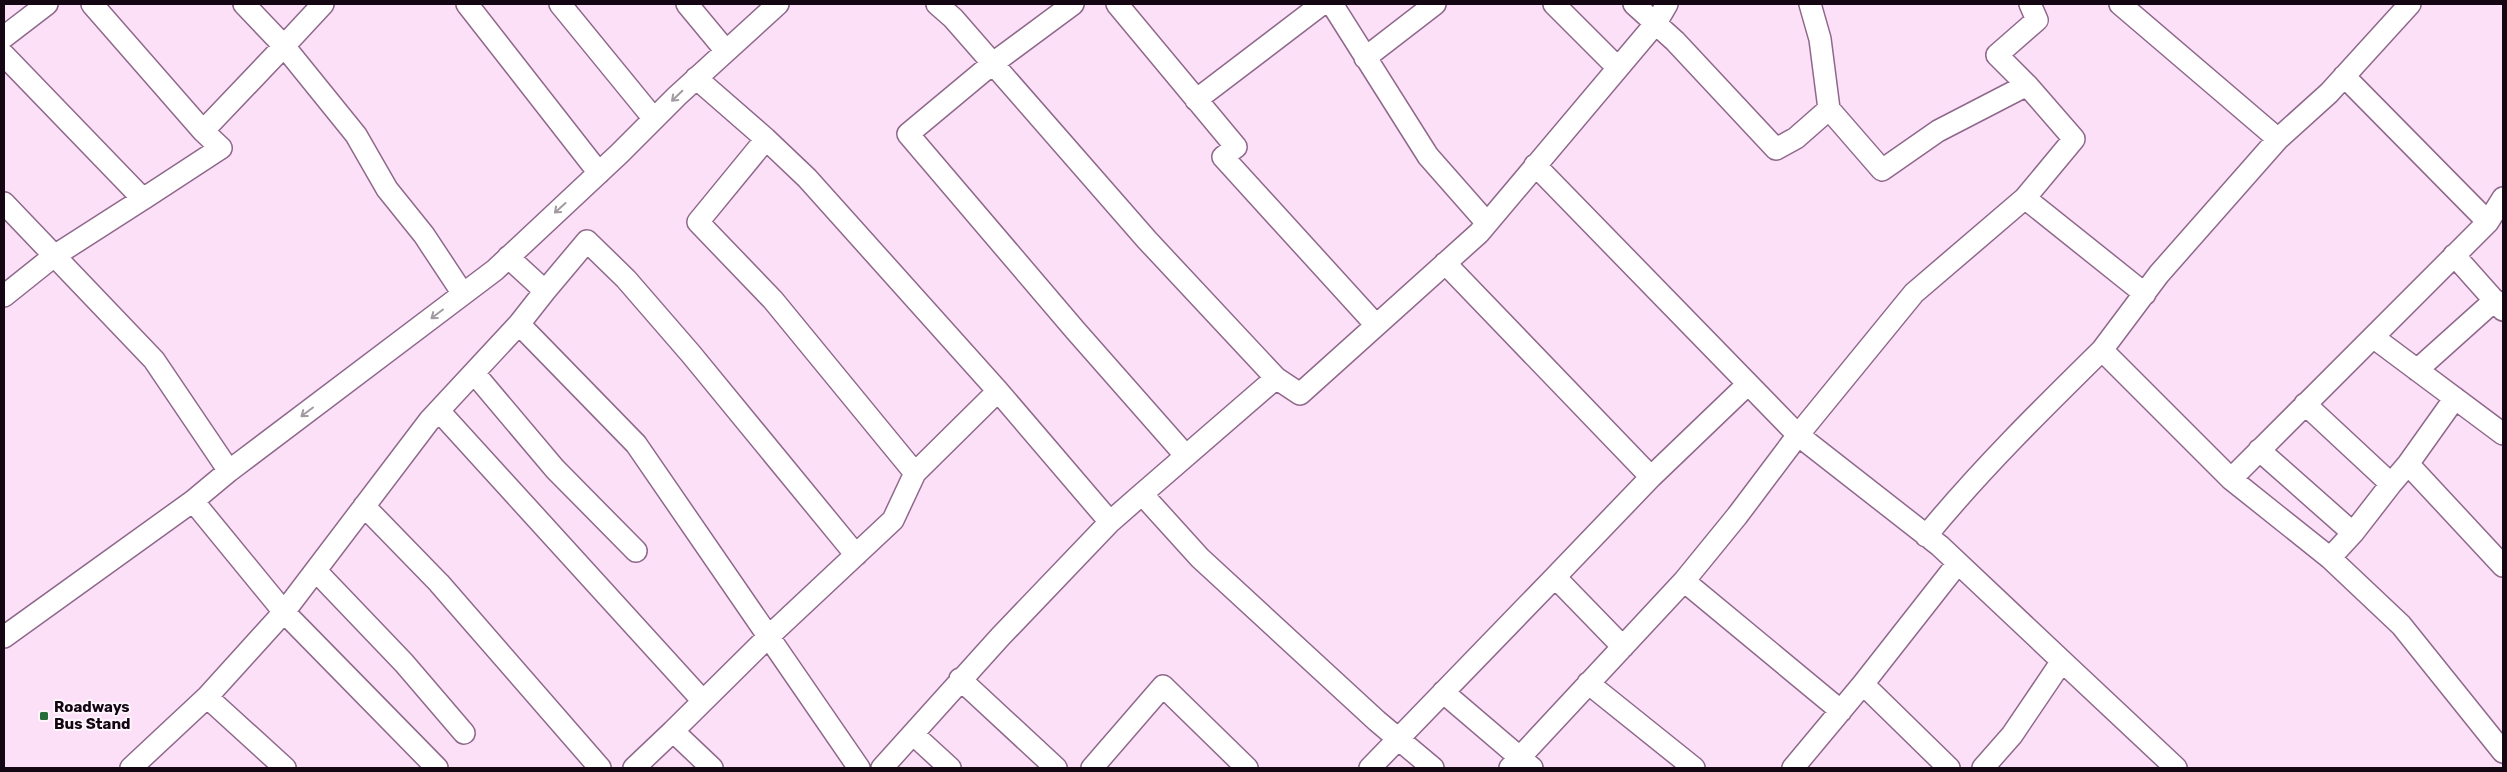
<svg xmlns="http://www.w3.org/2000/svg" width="2507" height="772" font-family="Rubik,sans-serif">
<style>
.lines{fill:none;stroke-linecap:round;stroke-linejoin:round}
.minor-casing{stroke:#8f688b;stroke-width:24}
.minor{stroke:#fff;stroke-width:21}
.oneway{stroke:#a19ba1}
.poi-dot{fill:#276e3b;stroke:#fdf4fc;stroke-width:2}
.labels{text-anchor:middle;stroke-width:4;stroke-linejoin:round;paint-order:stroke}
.poi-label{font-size:15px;font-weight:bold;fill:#140613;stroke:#fdf4fc;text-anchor:start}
</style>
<rect width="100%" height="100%" fill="#fbe0f8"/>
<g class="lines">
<g class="minor-casing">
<path id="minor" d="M92,4l111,127 81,-85 -40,-42
M323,4l-39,42 72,89 31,54 37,46 39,59
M467,4l132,169
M560,4l94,115
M687,4l39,47
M937,4l16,14 194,222 129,138 -134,116 58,64 177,163 56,47
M1073,4l-81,60 -84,70 167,196 111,126
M1117,4l119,143 -13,10 153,168
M1332,4l96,152 59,67
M1554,4l64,64
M1810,4l10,35 9,70
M2120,4l158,135
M2410,4l-81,89 -51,46 -119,135 -57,76 129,129 99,79 71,67 102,127
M4,37l43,-33
M4,55l139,144 78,-51 -18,-17
M1365,58l70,-54
M2344,76l144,146
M696,78l70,61 -68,83 75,78 142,173 83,-82 112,131
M2027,85l-30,-30 40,-35 -7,-16
M1196,100l126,-96
M766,139l41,39 191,213
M1535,165l263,270 142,111 122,115
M2025,198l120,96
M4,203l150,157 75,111
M2454,255l49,55
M508,257l37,34 -26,33 117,120 223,324
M1445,263l206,214
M545,291l42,-50 39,38 65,75 165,201
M4,296l50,-40 89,-57
M2373,337l130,97
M2417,370l78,-70
M474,373l81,96 81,82
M1276,378l24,16 179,-161 177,-210 11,-19
M2455,398l-47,66 95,102
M2305,404l86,80 17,-20
M439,411l264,290
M2259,450l94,83 -23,25
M2231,479l257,-257 15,-24
M193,501l91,111 153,156
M364,506l75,77 161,185
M2353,533l38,-49
M1926,536c54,-66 115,-126 176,-186
M316,571l88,92 60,70
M1555,577l96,-100 97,-93
M1684,581l157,130
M4,637l189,-136 36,-30 266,-201 124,-116 58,-58 101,-92
M960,679l96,89
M1588,683l106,85
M1443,692l89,76
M207,697l78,71
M673,731l95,-94 125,-117 22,-47
M914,735l36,33
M131,768l76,-71 77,-85 145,-191 90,-97
M634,768l39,-37 39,37
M882,768l118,-131 110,-115 32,-28
M1092,768l71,-82 84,82
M1370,768l185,-191 68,70
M1510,768l174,-187 53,-65 61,-81 116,-142 111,-95 49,-59 -47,-54 -89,46 -56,39 -53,-61 -33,29 -20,11 -101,-108 -41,-37
M1793,768l70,-84
M1949,768l-86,-84 95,-121
M1983,768l29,-33 50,-74 114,107"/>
</g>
<use href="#minor" class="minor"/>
</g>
<defs><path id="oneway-shaft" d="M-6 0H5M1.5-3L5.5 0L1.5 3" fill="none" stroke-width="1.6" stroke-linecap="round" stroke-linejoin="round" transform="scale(1.25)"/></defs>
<g class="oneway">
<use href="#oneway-shaft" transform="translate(677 96) rotate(136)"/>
<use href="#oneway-shaft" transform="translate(560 208) rotate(138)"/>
<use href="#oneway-shaft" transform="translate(437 314) rotate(143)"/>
<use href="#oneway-shaft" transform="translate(307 412) rotate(143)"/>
</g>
<rect class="poi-dot" x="39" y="711" width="10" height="10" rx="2.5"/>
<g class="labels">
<g class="poi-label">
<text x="54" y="712">Roadways<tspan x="54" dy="17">Bus Stand</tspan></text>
</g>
</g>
<rect width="2507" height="772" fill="none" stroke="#140613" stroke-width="10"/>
</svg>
